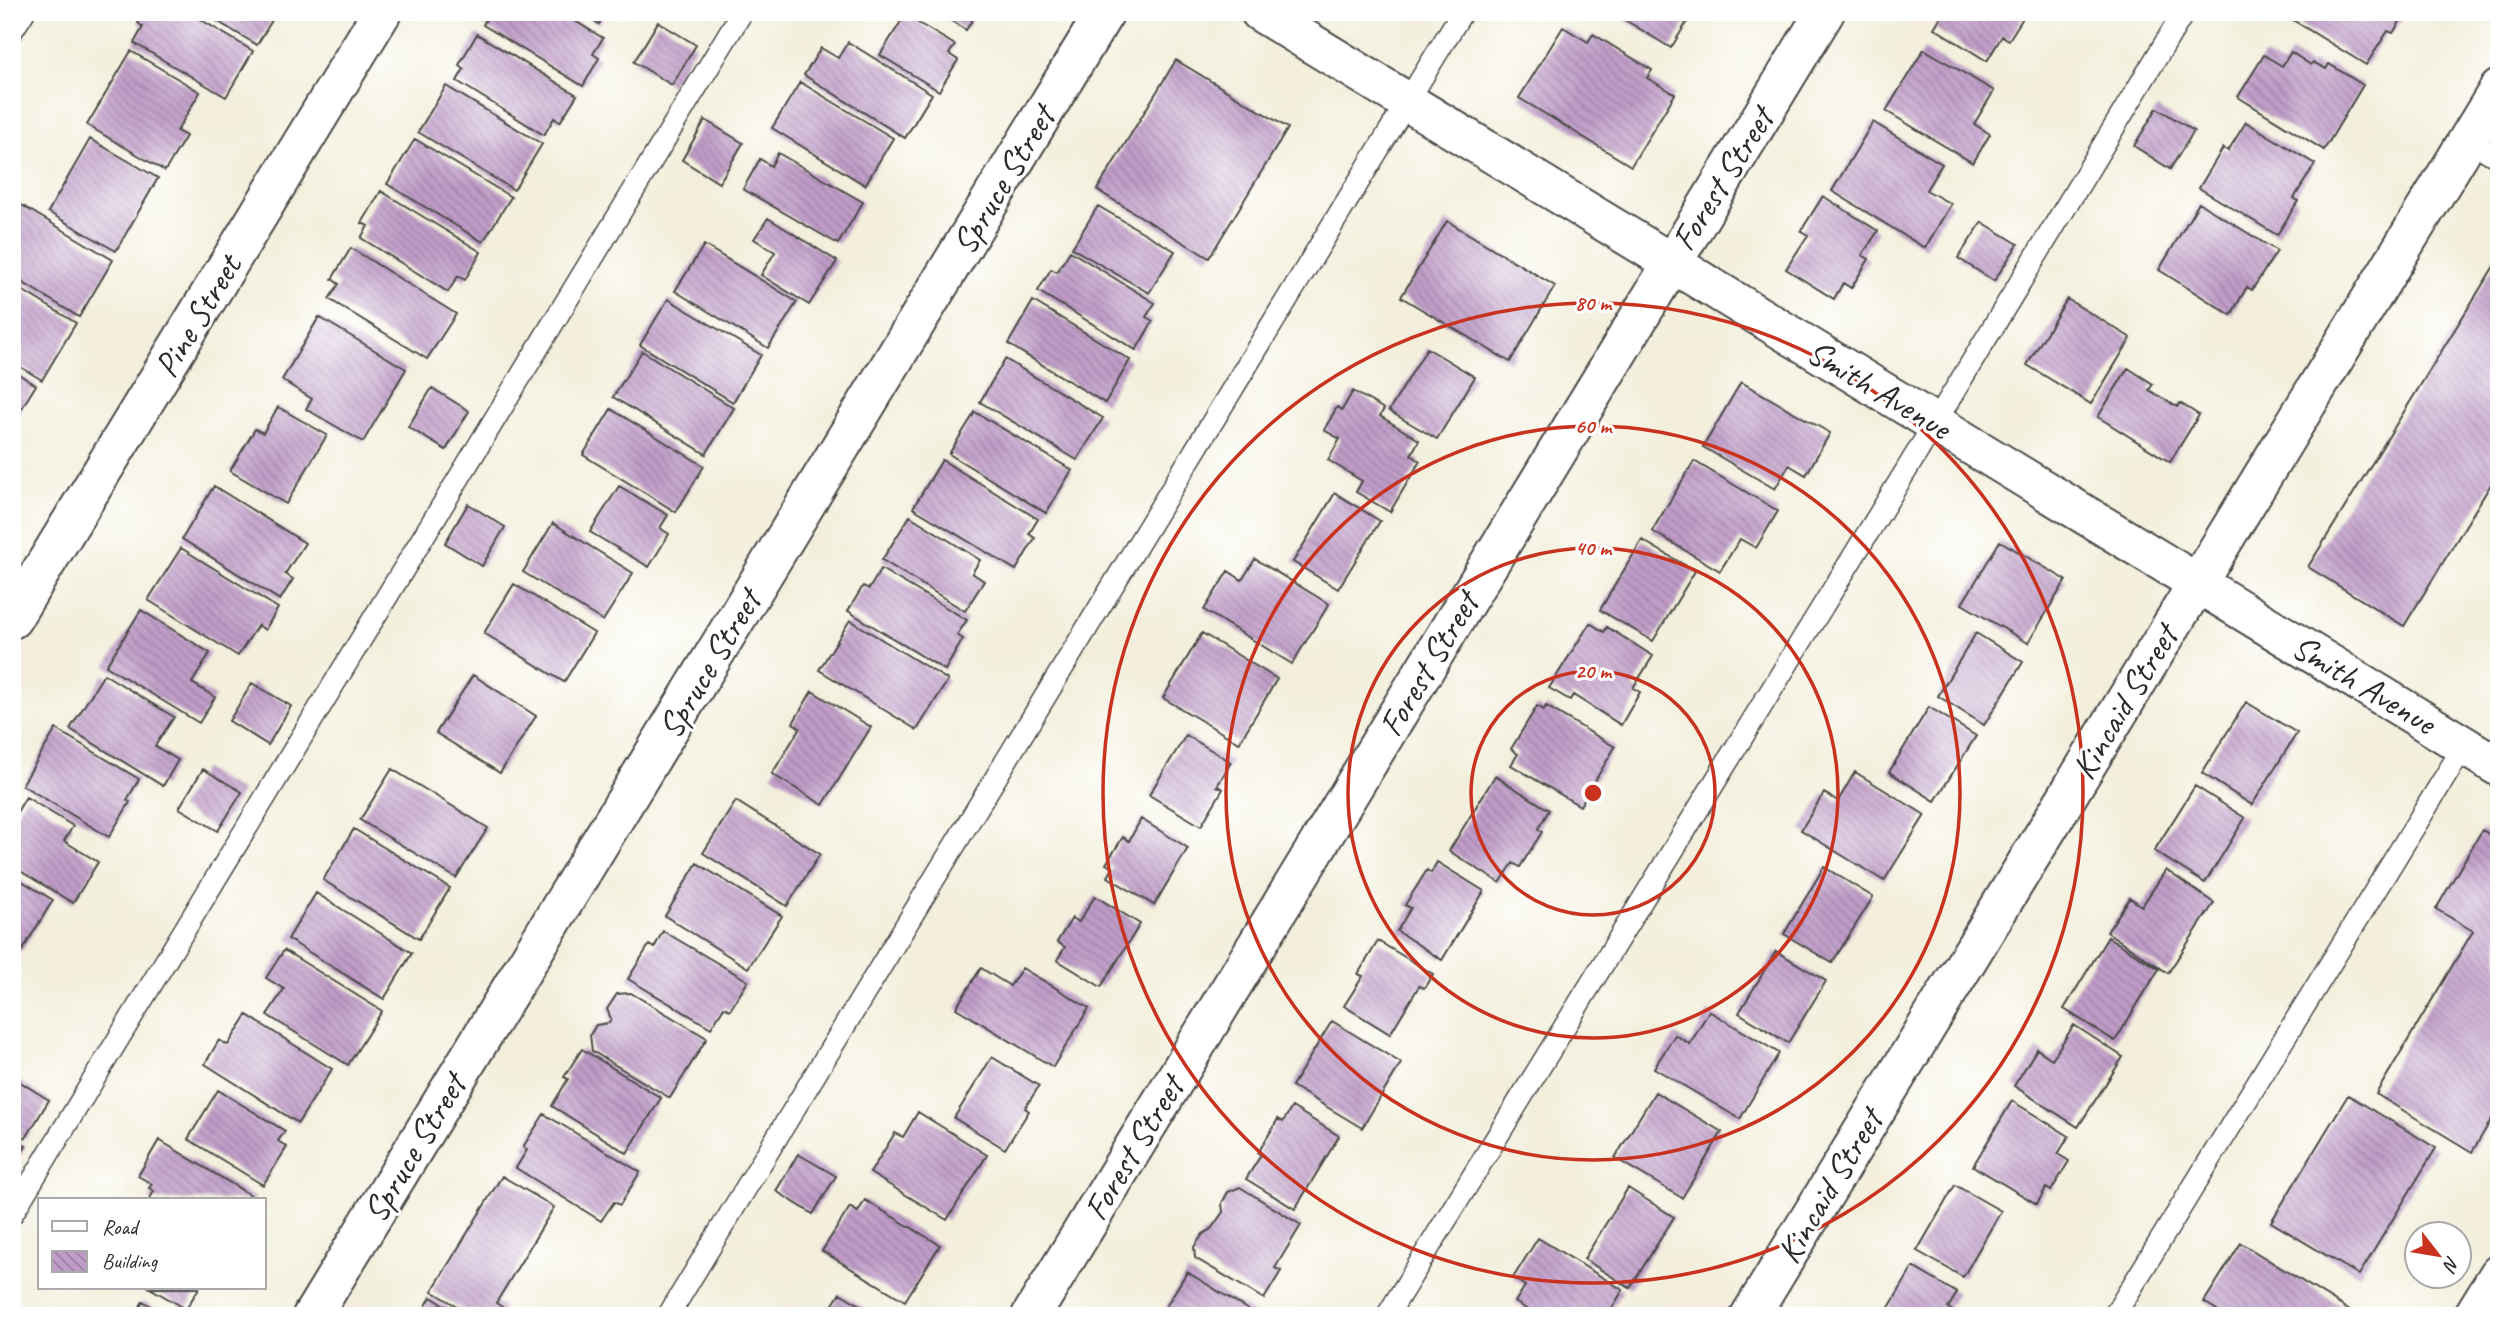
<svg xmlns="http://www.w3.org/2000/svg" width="2511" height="1328" font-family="Caveat,sans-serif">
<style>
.building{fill:url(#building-back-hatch)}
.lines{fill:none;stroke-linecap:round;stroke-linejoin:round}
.lane-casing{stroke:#494846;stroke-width:24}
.street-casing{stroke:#494846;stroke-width:42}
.secondary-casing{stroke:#494846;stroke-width:42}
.lane{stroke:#fff;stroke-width:21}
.street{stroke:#fff;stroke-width:38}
.secondary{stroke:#fff;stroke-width:38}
.ring{fill:none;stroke:#c8321e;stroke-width:3.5}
.labels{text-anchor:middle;stroke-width:6;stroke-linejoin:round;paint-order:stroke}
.street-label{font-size:35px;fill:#2b2b2b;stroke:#fff}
.centre{fill:#c8321e;stroke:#fff;stroke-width:3.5}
.ring-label{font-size:21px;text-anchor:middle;font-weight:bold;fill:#c8321e;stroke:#fff;stroke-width:6;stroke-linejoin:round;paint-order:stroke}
</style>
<defs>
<pattern id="building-back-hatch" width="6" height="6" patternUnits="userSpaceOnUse" patternTransform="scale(1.75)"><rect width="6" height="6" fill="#c09dc8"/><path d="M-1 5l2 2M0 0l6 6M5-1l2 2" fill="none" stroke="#9c80a3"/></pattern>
</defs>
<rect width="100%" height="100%" fill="#fff"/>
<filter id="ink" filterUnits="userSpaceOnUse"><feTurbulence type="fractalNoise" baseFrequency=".0143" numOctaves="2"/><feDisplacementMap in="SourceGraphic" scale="14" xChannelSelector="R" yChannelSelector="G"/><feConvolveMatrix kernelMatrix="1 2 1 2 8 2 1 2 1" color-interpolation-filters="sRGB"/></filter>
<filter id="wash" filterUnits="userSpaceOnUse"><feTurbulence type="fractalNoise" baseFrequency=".00686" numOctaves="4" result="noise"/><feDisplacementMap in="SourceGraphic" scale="28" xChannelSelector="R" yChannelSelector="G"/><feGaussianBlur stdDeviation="1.57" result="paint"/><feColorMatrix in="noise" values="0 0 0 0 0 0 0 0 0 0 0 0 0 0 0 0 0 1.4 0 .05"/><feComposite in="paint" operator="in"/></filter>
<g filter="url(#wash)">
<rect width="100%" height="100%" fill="#f3efdc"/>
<g id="blocks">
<path class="building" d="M144,12h44l65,39 -27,46 -92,-54 9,-16 -5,-4z
M202,12h75l-20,33z
M490,12h70l43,26 -10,16 6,4 -16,28 -100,-61z
M579,12h27l-7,12z
M937,12h40l-11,18z
M1623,12h70l-22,36 -51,-31z
M1944,12h80l2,1 -17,27 -7,-4 -15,25 -53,-33z
M2280,12h126l-13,21 -5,-2 -22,34z
M905,15l50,30 -6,9 9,6 -19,31 -59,-36z
M658,22l38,23 -24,40 -38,-23z
M1563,27l25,15 5,-8 59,36 -5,8 28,16 -44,72 -112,-68z
M477,34l100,61 -17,27 -6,-4 -10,17 -87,-54 7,-12 -5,-4z
M848,42l84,52 -27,44 -101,-63 17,-27 17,10z
M1924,49l70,42 -20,33 16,10 -17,29 -87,-52z
M131,51l69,41 -23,39 9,5 -21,35 -78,-46z
M2291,52l20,13 2,-3 13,7 3,-5 34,21 -39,65 -86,-53 26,-42 18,11z
M1176,60l112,68 -79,130 -112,-68z
M800,82l93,56 -28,47 -93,-57z
M446,86l96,58 -28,46 -96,-58z
M2157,108l37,23 -24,38 -36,-23z
M705,120l38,23 -24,40 -37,-23z
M1873,122l69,42 -16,26 25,14 -26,44 -93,-57z
M2246,122l69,42 -21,34 4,3 -21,34 -78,-47 24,-40 5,3z
M90,139l68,39 -42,73 -68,-39z
M415,139l96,58 -28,45 -96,-58z
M778,153l85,49 -25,42 -95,-55 17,-30 11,7z
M381,191l100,61 -16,28 -7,-4 -10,16 -87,-54 7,-12 -6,-3z
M1823,196l55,35 -16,24 7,4 -18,29 -8,-5 -9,16 -48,-30 22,-34 -7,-4z
M18,203l95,57 -34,57 -67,-41v-25l4,-6 -4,-2v-30z
M2199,203l78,48 -25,39 -5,-3 -16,28 -72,-45z
M1098,206l77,45 -26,42 -77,-45z
M768,218l69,43 -28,44 -48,-30 14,-23 -21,-13z
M1447,221l108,65 -45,76 -109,-65z
M1982,222l36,22 -24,37 -36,-23z
M704,245l93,57 -29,46 -93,-57z
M351,248l105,66 -29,45 -98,-60 10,-15 -7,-5z
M1070,251l85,52 -9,14 7,4 -17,29 -98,-59 13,-22 6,3z
M2499,258v220l-3,-2 -92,150 -96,-59z
M12,284l64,39 -34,57 -30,-18z
M668,299l93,56 -28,47 -93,-57z
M2067,299l64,39 -40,66 -64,-39z
M1033,301l97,59 -25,43 -97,-59z
M319,317l87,52 -43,73 -57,-33 6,-10 -30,-19z
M1427,348l48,29 -38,62 -48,-28z
M642,351l92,57 -28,46 -93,-57z
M1005,359l98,59 -26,42 -97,-58z
M2128,368l25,16 -4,6 28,17 3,-4 19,12 -29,47 -72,-45z
M12,370l24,15 -24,39z
M1741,382l89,51 -24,42 -17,-10 -14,24 -72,-42z
M432,388l37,23 -23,39 -38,-23z
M1353,391l31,18 -4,7 39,24 -8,15 9,6 -30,51 -34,-20 6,-11 -34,-21 12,-21 -16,-9 13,-23 5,3z
M278,407l49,28 -41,69 -56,-33 25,-42 8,4z
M611,409l93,57 -28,46 -93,-57z
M975,412l97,58 -26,43 -97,-59z
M942,460l96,59 -9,15 6,4 -19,32 -103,-62z
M1694,461l84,50 -22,37 -16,-9 -20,32 -68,-40z
M214,486l91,57 -20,31 8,5 -13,21 -98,-61z
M619,486l49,29 -8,13 9,6 -20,33 -59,-35z
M1335,493l45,28 -42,68 -45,-27z
M468,504l37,23 -23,39 -37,-23z
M910,516l70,44 -8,13 12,8 -19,30 -83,-51z
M553,523l80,50 -30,48 -80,-49z
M1642,540l53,31 -42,70 -53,-31z
M2000,541l66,39 -38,63 -66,-39z
M181,548l97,60 -13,22 -7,-5 -20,31 -90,-56z
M1255,559l74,45 -37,60 -88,-54 24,-39 14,9z
M881,569l86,51 -10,15 6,4 -18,31 -97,-59 15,-25 6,3z
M514,584l80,49 -30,49 -80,-49z
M141,610l69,43 -18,30 23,14 -16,26 -93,-57z
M850,620l98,60 -31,50 -98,-60z
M1590,623l14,9 3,-5 46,29 -20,32 7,4 -19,33 -48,-30 -3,5 -21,-12z
M1202,633l75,46 -38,64 -76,-45z
M1976,633l47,29 -39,63 -46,-29z
M104,674l70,43 -19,29 23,14 -15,26 -93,-57z
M473,675l63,41 -36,57 -64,-40z
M252,683l39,23 -23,39 -39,-24z
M812,691l59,36 -48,78 -51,-31 28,-46 -7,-5z
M2246,702l51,31 -45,72 -50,-32z
M1537,706l7,4 2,-4 69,41 -35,59 -69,-41 7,-11 -7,-5z
M1929,707l47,29 -41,65 -46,-29z
M56,729l83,50 -12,21 3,2 -21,35 -87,-52z
M1186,735l45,27 -14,24 6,3 -22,37 -52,-31z
M203,769l39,23 -24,39 -39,-23z
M392,769l96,59 -32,50 -96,-58z
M1855,772l70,43 -41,66 -83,-51 23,-37 14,8z
M1495,776l54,34 -11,19 4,3 -22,35 -7,-4 -13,20 -51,-32z
M2195,786l50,32 -40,65 -51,-32z
M26,797l47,29 -9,15 34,21 -25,41 -61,-37v-46z
M736,801l84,53 -33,52 -84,-53z
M1141,819l47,29 -34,57 -46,-28 5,-9 -7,-4 17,-27 6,4z
M354,829l96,59 -31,51 -96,-59z
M2482,830l17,10v267l-27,45 -96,-58 97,-163 -37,-22z
M1437,862l47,29 -42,69 -45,-29 14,-23 -6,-3 22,-35 4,3z
M697,863l85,53 -34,52 -83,-52z
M1824,867l49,30 -41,66 -48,-29z
M2166,870l48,33 -46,70 -61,-41 23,-34 12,8z
M12,875l41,25 -31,51 -10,-6z
M316,893l96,60 -28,46 -96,-60z
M1095,896l45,28 -39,63 -44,-27 8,-13 -8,-5 15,-24 7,4z
M663,931l85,50 -18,29 -6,-3 -13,21 -83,-49 21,-34 5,3z
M2108,937l51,32 -44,72 -51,-32z
M1378,941l55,33 -9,14 -5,-2 -29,48 -46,-28 19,-30 -5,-2z
M284,950l98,61 -34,54 -81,-50 17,-26 -18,-11z
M1776,951l50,30 -38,62 -49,-30z
M981,968l29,18 12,-18 67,40 -36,59 -97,-59z
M631,993l76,45 -37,60 -78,-47 -2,-16 6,-10 13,-2 2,-4 -4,-10 10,-15z
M1709,1011l70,42 -39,66 -86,-51 21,-33 15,9z
M247,1015l85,54 -34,54 -93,-59 14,-24 9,5z
M1332,1021l69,42 -39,65 -70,-42z
M2074,1025l49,32 -45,70 -64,-41 23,-37 15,10z
M582,1049l79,49 -34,55 -75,-47 16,-27 -4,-2z
M992,1057l47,29 -14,22 4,3 -24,38 -51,-31z
M12,1077l37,23 -23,38 -14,-8z
M218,1090l67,41 -7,10 9,6 -24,38 -75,-46z
M1655,1092l67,40 -40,66 -67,-40z
M2348,1095l88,53 -77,127 -88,-53z
M2012,1101l57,35 -11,18 11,7 -18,30 -5,-3 -9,16 -64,-38z
M1292,1107l47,29 -44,73 -49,-30 15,-24 -3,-2 20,-34 5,3z
M918,1112l69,43 -40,65 -77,-47 25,-40 8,4z
M544,1114l96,58 -20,33 -6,-3 -13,19 -85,-53 11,-18 -4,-3z
M12,1137l14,9 -14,23z
M159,1140l96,58 -1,2h-105l5,-9 -5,-3 3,-4 -14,-8z
M798,1154l38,22 -23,38 -37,-23z
M502,1176l52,31 -58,96 8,5 -5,8h-26l-41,-25z
M1955,1185l46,26 -38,66 -46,-26z
M1240,1187l61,38 -26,43 6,3 -17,28 -69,-41 -1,-11 9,-13 8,-5 12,-17 -1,-9 6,-11z
M1628,1188l46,29 -44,71 -46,-29z
M865,1200l75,45 -35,56 -83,-50 28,-44 8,5z
M1538,1238l85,52 -16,26h-70l-22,-14 10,-16 -12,-8z
M2241,1243l117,73h-143l-2,-1 4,-5 -13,-8z
M1913,1267l44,26 -9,15 13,8h-77z
M1187,1272l71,44h-98z
M150,1288h49l-13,21z
M840,1293l38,23h-52z
M431,1297l31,19h-42z
M143,1301l24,15h-32z"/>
</g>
</g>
<g filter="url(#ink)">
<use href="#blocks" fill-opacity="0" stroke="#494846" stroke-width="2"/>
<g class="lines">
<g class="lane-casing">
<path id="lane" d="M12,31l12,-19
M2468,140l31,18
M12,1214l730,-1202
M668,1316l794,-1304
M1387,1316l520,-847 277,-457
M2114,1316l350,-570"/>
</g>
<g class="street-casing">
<path id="street" d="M12,619l370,-607
M312,1316l793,-1304
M1031,1316l794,-1304
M2473,1316l26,-42"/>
</g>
<g class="secondary-casing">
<path id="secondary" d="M1260,12l1239,755
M1750,1316l749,-1227"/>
</g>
<use href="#lane" class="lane"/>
<use href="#street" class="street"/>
<use href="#secondary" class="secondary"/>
</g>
</g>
<g class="ring">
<circle cx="1593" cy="793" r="122"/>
<circle cx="1593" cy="793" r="245"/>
<circle cx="1593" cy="793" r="367"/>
<circle cx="1593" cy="793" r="490"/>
</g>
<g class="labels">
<g class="street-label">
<text transform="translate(1722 179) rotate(-58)" y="12">Forest Street</text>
<text transform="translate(1003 180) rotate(-59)" y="12">Spruce Street</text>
<text transform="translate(197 316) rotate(-59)" y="12">Pine Street</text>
<text transform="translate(1879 389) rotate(31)" y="12">Smith Avenue</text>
<text transform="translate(709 664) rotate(-59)" y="12">Spruce Street</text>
<text transform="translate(1428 664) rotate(-59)" y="12">Forest Street</text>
<text transform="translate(2364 684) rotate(31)" y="12">Smith Avenue</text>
<text transform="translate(2124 702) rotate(-59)" y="12">Kincaid Street</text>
<text transform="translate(414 1148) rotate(-59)" y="12">Spruce Street</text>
<text transform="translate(1133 1148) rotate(-59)" y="12">Forest Street</text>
<text transform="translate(1829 1186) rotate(-59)" y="12">Kincaid Street</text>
</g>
</g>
<circle cx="1593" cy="793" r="10" class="centre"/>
<g class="ring-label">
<text x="1593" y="310">80 m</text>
<text x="1593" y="433">60 m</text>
<text x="1593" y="555">40 m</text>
<text x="1593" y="678">20 m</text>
</g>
<rect width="2511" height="1328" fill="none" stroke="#fff" stroke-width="42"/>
<rect x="38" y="1198" width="228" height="91" fill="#ffffff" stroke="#aaaaaa" stroke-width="2"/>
<rect x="52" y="1221" width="35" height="10" fill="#ffffff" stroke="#aaaaaa" stroke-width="2"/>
<text x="102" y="1234" font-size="21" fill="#2b2b2b">Road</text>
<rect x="52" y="1251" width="35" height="21" fill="url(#building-back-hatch)" stroke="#aaaaaa" stroke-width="2"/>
<text x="102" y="1268" font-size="21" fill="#2b2b2b">Building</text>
<g transform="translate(2438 1255) rotate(121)"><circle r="33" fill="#ffffff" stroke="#aaaaaa" stroke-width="2"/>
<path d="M0-5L12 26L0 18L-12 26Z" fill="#c8321e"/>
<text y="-10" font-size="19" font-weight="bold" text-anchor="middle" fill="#2b2b2b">N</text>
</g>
</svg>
